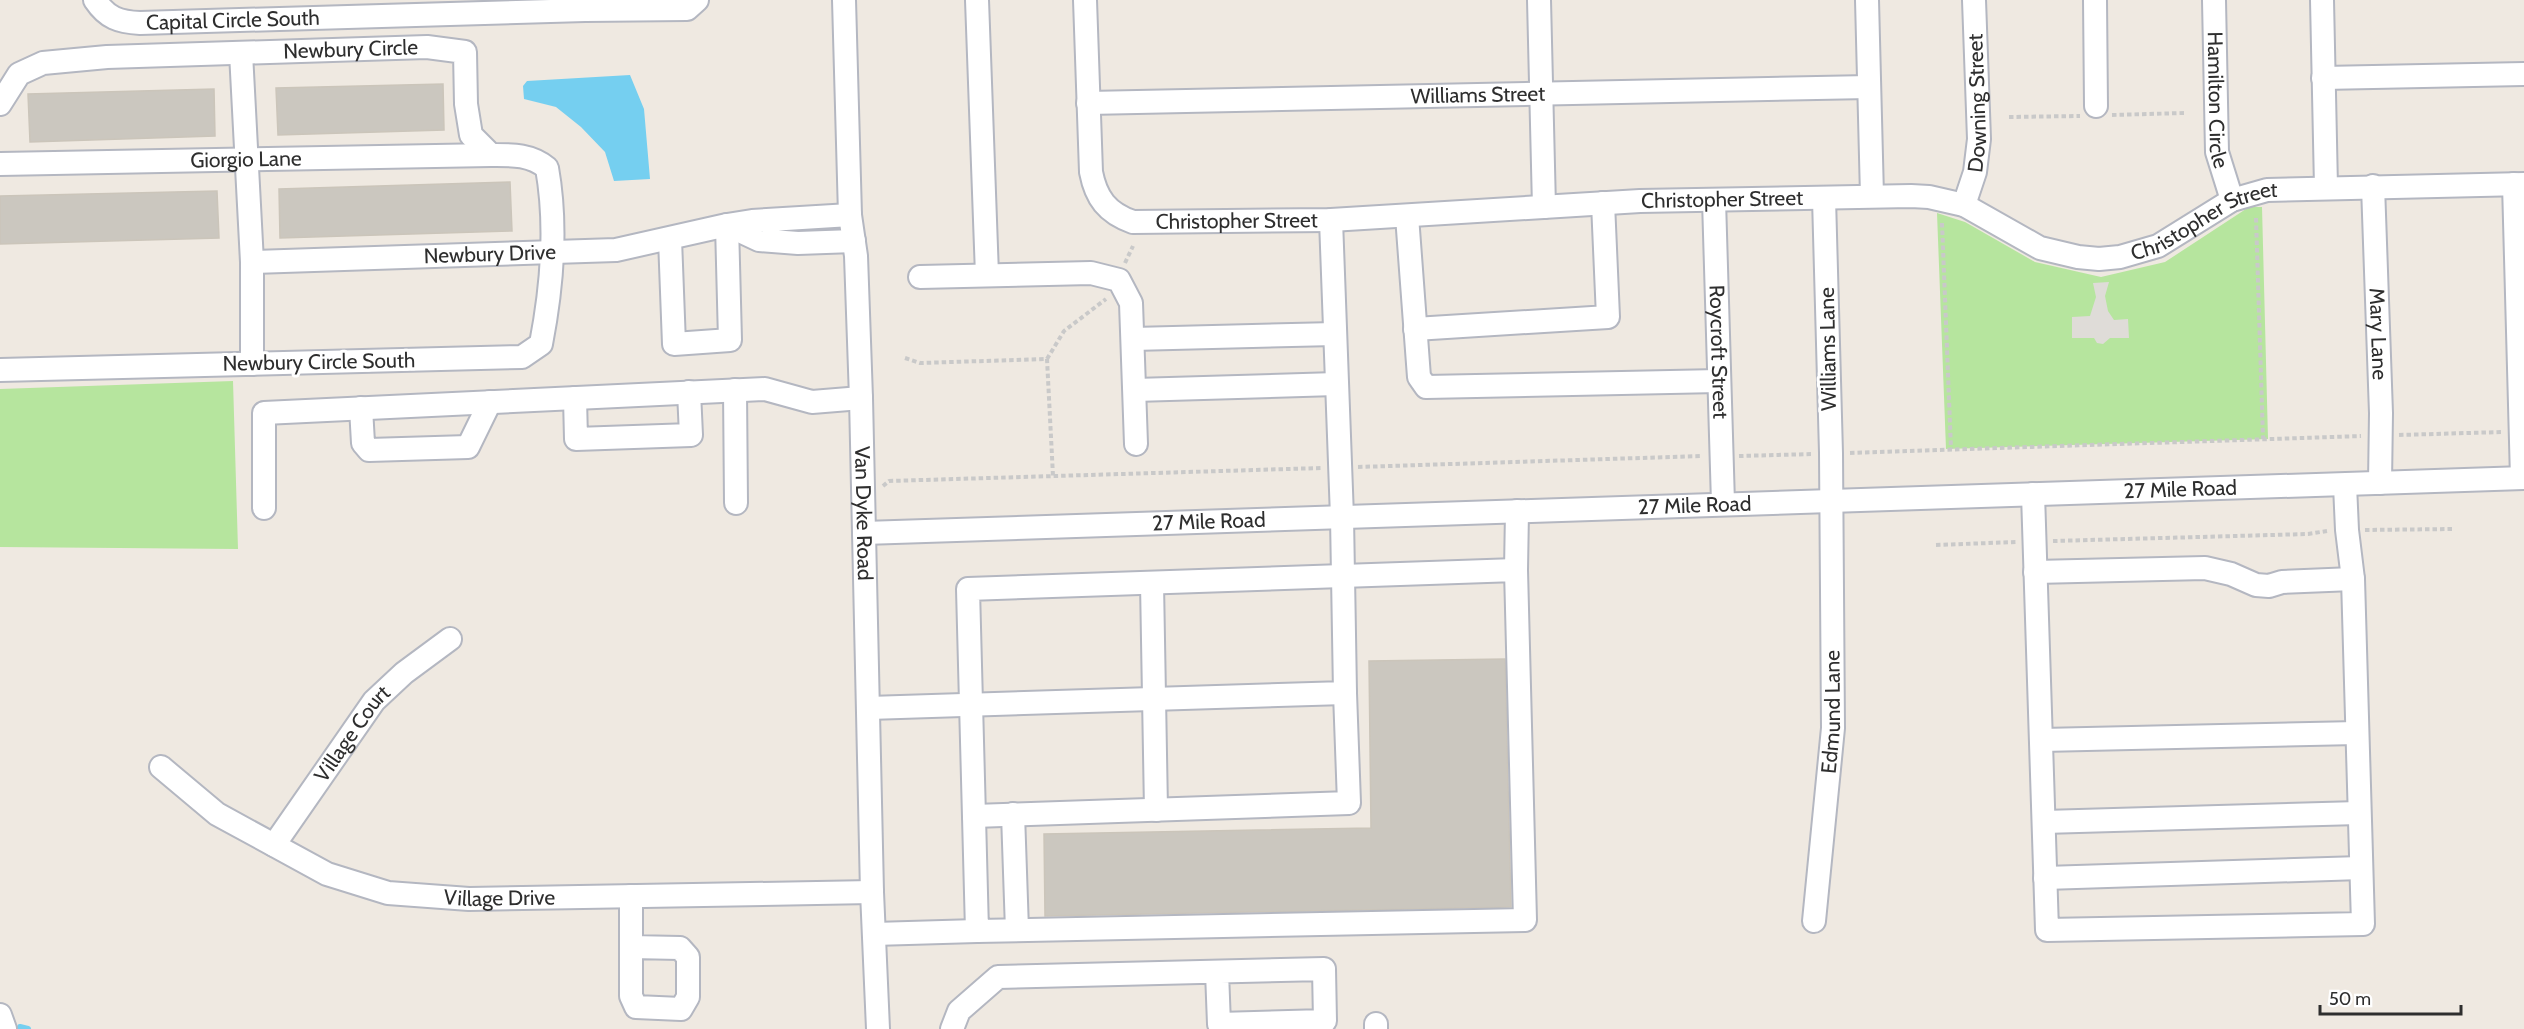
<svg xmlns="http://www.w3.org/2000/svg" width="2524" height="1029" font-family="Cabin,sans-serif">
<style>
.green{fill:#b6e59e}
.plaza{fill:#dfdcd8}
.water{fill:#75cff0}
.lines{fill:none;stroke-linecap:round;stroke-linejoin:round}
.stream{stroke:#75cff0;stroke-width:6}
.building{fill:#cbc7bf;stroke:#cbc5ba;stroke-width:1.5}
.minor-casing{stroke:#b4b7c1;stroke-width:26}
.path{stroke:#c9c9c9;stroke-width:4;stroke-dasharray:4.5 3;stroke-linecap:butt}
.minor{stroke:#fff;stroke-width:22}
.labels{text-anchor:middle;stroke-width:6;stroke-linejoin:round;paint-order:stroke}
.street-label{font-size:21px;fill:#2e2e2e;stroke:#fff}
</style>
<rect width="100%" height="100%" fill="#efe9e1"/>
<path class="green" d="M2249,207h13l6,232 -322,10 -9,-236 28,9 70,40 66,15 64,-15z
M233,381l5,168 -238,-2v-158z"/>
<path class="plaza" d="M2109,282l-4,14 3,15 6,9 14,-1 1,19h-19l-7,6 -6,-1 -3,-5h-22v-21l18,-1 6,-19 -3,-14z"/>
<path class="water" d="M630,75l14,34 6,70 -36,2 -9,-29 -24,-25 -25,-20 -32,-8 -1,-13 4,-5z"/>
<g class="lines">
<path class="stream" d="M20,1027l8,2"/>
</g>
<path class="building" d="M443,84l1,46 -166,5 -2,-47z
M214,89l1,47 -185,6 -2,-48z
M510,182l2,49 -232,7 -1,-49z
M217,191l2,47 -219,6v-48z
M1505,659l6,248 -466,9 -1,-82 327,-6 -2,-167z"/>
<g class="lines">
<g class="minor-casing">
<g id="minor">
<path id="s1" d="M95,0c12,18 24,22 45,23l445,-13v-10"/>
<path id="s2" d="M844,0l6,215 6,41 5,142 11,494 6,137"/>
<path d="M977,0l10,275"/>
<path id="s3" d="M1085,0l6,172c5,26 16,41 42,50l198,-2 309,-19 271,-5 18,1 35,8 76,43 38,9 21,2 21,-2 38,-11 74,-46 35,-10 257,-6"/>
<path d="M1539,0l5,207"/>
<path d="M1867,0l5,196"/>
<path d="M2095,0l1,106"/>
<path id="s4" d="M2214,0l3,152 15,48"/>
<path d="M2322,0l4,187"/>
<path d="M585,10l102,-1 10,-9"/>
<path d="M241,53l11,209v102"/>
<path d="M2323,78l201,-4"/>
<path id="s5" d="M1088,103l781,-16"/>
<path id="s6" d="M0,104l19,-30 24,-11 64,-6 320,-10 38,5 1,52 5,31 20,20c20,0 39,-1 56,13 10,56 5,119 -6,176l-19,13 -522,13"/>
<path id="s7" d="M0,164l491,-9"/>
<path d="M2514,184l8,294"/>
<path id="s8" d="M2373,186l8,227 -1,70"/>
<path id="s9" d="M1714,200l9,303"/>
<path id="s10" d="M1964,205l11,-33 4,-33 -5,-139"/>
<path d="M850,215l-98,6 -25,4 32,15 39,3 56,-2"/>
<path d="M1407,216l12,161 7,10 293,-6"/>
<path id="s11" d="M252,262l364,-12 111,-25 3,115 -56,4 -4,-105"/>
<path d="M920,277l171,-4 28,7 12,23 5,141"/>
<path d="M1415,329l193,-12 -5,-114"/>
<path d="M1133,339l202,-5"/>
<path d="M735,390l1,113"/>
<path d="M1135,390l201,-6"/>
<path d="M575,398l1,41 115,-4 -2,-43"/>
<path d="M361,408l2,35 6,7 99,-3 22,-45"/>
<path d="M2033,494l14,436 316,-6 -10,-345 -6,-49 -2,-45"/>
<path d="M264,508v-95l501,-24 47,13 49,-4"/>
<path id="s12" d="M864,533l1660,-55"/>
<path d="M1516,570l9,350 -548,11 -9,-342z"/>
<path d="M1516,570l1,-59"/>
<path d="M2035,572l170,-4 26,6 25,11 13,1 13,-4 71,-3"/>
<path d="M1152,583l4,227"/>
<path d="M869,708l476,-15 -3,-176 -11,-297"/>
<path d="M2042,740l315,-7"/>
<path id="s13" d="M161,767l56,47 110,60 61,19 81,6 403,-7"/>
<path d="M1013,814l4,116"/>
<path d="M974,816l375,-13 -4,-110"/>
<path d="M2044,822l315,-9"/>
<path id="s14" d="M274,845l100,-144 30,-28 46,-34"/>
<path d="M2045,878l316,-10"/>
<path id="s15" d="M1814,921l19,-193 -2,-275 -7,-255"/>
<path d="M874,934l103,-3"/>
<path d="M631,947l49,1 8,9v40l-7,12 -45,-2 -5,-11v-100"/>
<path d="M0,1015l5,14"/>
<path d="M952,1029l7,-18 39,-34 326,-8 1,52 -106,3 -2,-52"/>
<path d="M1376,1029v-5"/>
</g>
</g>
<path class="path" d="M2112,115l72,-2
M2009,117l71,-1
M2256,218l7,221
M1942,223l9,226
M1125,263l8,-17
M905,358l15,5 127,-4 6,117
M1047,359l17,-28 42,-32
M2399,435l103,-3
M1850,453l511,-17
M1739,456l74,-2
M1358,467l344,-11
M883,486l6,-5 432,-13
M2365,530l89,-1
M2053,541l255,-7 19,-3
M1936,545l80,-3"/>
<use href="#minor" class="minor"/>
</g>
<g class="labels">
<g class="street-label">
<text dy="7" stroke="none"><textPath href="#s1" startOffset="146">Capital Circle South</textPath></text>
<text dy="7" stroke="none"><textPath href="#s6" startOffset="370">Newbury Circle</textPath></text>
<text dy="7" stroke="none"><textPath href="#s5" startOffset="390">Williams Street</textPath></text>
<text dy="7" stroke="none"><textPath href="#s4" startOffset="100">Hamilton Circle</textPath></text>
<text dy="7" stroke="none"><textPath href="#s10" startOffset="104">Downing Street</textPath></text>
<text dy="7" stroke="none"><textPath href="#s7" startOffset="246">Giorgio Lane</textPath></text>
<text dy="7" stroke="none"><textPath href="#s3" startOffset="831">Christopher Street</textPath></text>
<text dy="7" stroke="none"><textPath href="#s3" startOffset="345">Christopher Street</textPath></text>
<text dy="7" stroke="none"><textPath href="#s3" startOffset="1335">Christopher Street</textPath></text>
<text dy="7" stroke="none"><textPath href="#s11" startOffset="238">Newbury Drive</textPath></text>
<text dy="7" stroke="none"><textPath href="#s8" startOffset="148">Mary Lane</textPath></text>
<text transform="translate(1828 349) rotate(-91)" y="7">Williams Lane</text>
<text dy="7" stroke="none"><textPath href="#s9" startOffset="152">Roycroft Street</textPath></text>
<text transform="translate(319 362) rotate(-1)" y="7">Newbury Circle South</text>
<text dy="7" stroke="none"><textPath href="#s12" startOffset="1317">27 Mile Road</textPath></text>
<text dy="7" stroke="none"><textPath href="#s12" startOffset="831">27 Mile Road</textPath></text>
<text dy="7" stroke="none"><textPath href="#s2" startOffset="514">Van Dyke Road</textPath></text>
<text dy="7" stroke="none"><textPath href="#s12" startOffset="345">27 Mile Road</textPath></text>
<text dy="7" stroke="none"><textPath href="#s15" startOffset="210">Edmund Lane</textPath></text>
<text dy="7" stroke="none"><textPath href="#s14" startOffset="136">Village Court</textPath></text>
<text dy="7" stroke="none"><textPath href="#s13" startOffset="374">Village Drive</textPath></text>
</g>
</g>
<path d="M2320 1005v9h141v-9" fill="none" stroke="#2e2e2e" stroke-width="3"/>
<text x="2329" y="1005" font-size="18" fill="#2e2e2e" stroke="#ffffff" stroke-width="4.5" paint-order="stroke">50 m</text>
</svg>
